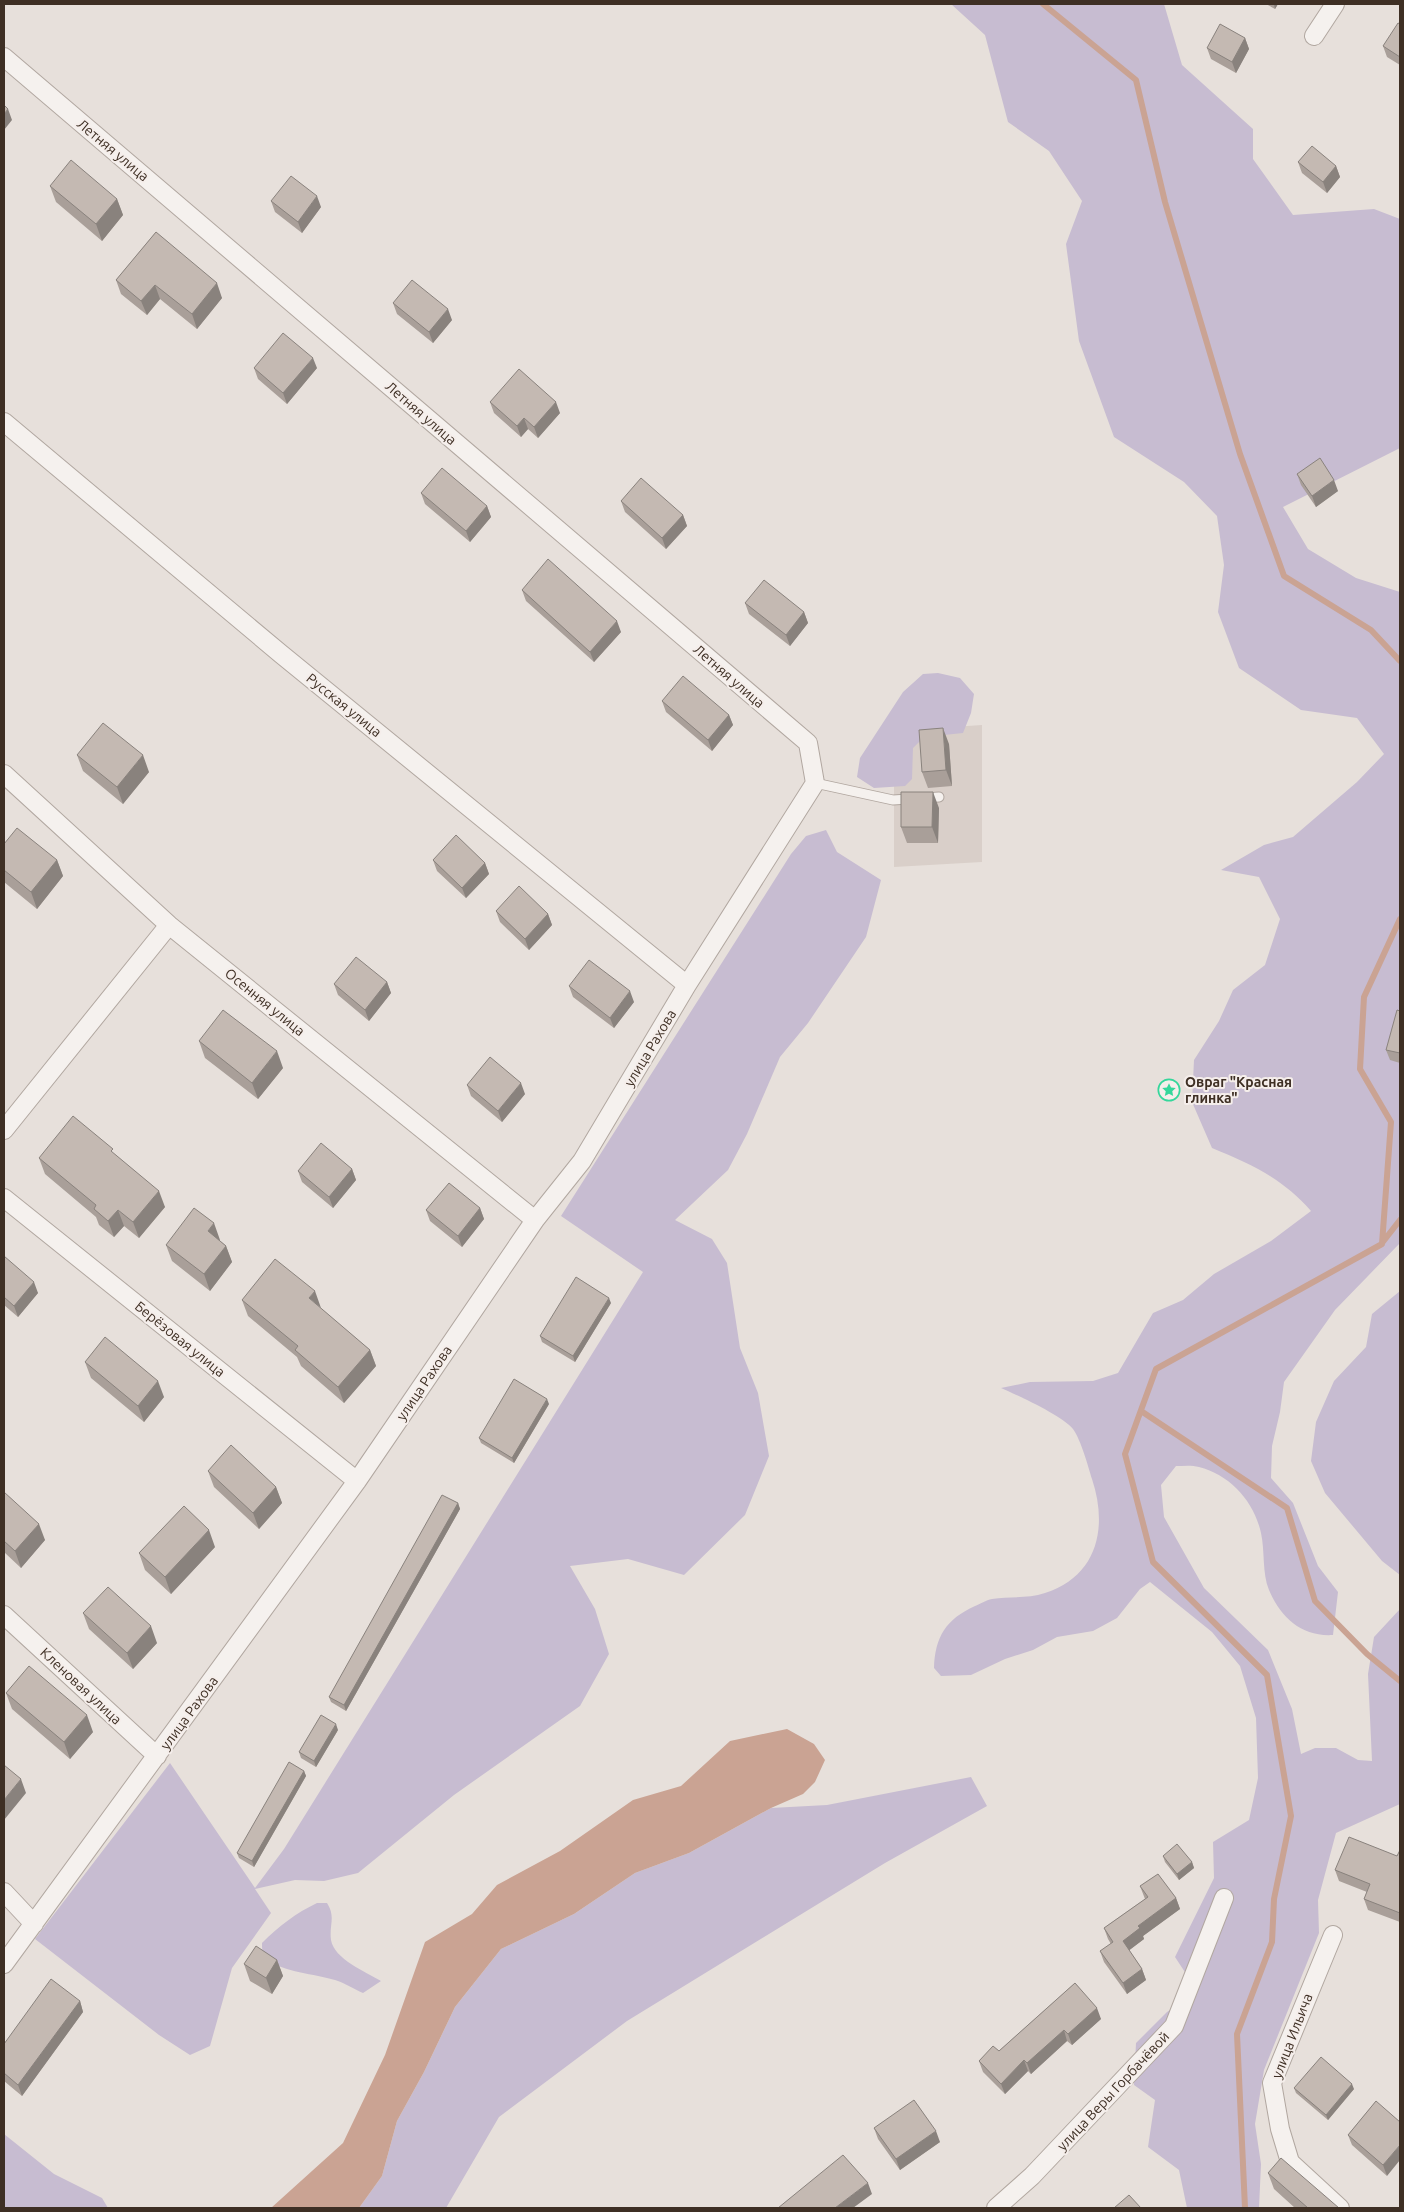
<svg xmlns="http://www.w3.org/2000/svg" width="1404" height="2212" font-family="Ubuntu,sans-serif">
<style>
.built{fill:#d9cfc9}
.green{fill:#c7bcd1}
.water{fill:#caa393}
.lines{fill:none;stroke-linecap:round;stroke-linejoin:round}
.stream{stroke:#caa393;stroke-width:6}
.lane-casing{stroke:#b1a7a0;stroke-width:11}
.street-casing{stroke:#b1a7a0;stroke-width:20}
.lane{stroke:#f5f1ee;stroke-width:9}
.street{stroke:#f5f1ee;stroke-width:18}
.wall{fill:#a99f99}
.shaded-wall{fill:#89827d}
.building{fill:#c4b9b2;stroke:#89827d}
.labels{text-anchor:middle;stroke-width:4;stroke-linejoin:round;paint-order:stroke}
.street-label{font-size:14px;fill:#3e2f24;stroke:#f5eeeb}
.poi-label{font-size:14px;font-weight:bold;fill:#3e2f24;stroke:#f5eeeb;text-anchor:start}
</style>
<rect width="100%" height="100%" fill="#e7e0db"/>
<path class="built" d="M982,725v137l-88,5v-136z"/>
<path class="green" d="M951,4h213l18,61 71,64v30l40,56 81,-6 26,10v229l-117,59 25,42 48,29 44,14v651l-65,67 -51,72 -4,30 -8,34 -1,32 22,25 25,63 20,26 -5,43c-31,2 -52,-17 -64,-45 -7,-17 -4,-39 -8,-57 -7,-32 -31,-58 -62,-66 -7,-2 -16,-1 -23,-1l-15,19 3,32 40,71 64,62 24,59 9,45 14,-6h21l22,12 14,1 -4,-87 6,-37 26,-28v195l-64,29 -18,67 1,33 -55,137 -9,54 6,40 -2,44h-72l-8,-38 -31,-23 7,-47 -21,-15 2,-42 31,-31 31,-20 -23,-35 39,-79 -1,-36 36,-22 9,-42 -2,-60 -16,-52 -28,-34 -62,-50 -10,7 -23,29 -24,13 -36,6 -24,13 -28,9 -34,16 -30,1 -7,-8c1,-31 12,-49 41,-62 5,-2 11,-6 17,-7 17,-3 36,0 53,-6 53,-17 63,-66 47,-114 -4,-13 -11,-39 -19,-50 -10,-13 -56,-34 -72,-41l29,-6 63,-1 25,-8 35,-60 30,-13 31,-26 57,-33 40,-30c-29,-33 -60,-47 -99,-63l-20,-46 2,-42 25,-39 14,-31 32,-25 15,-46 -21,-42 -38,-7 43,-25 29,-8 64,-55 27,-28 -27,-36 -56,-8 -62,-42 -21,-56 6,-47 -7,-49 -33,-34 -70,-45 -35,-96 -13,-97 16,-43 -33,-50 -41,-29 -23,-87z
M938,673l22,5 14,16 -3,19 -8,20 -39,4 -11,11 -1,31 -7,7 -31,2 -17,-11 3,-19 43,-66 20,-18z
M826,830l11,22 44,28 -15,57 -58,86 -28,34 -33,77 -19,36 -53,50 37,19 15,24 13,85 18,45 11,63 -24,59 -61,60 -56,-16 -58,7 25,43 14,45 -29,52 -126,89 -96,78 -34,8 -29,-1 -40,9 16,24 -39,55 -22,78 -20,9 -31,-20 -124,-96 135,-176 85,125 29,-39 359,-577 -82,-56 230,-362 15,-18z
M1400,1291v284l-18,-14 -57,-68 -14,-32 5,-39 18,-41 32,-34 6,-33z
M971,1777l16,29 -102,57 -258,158 -128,96 -53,91h-87l23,-32 15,-55 27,-49 31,-65 46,-58 73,-35 61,-41 54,-20 82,-45 56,-3z
M317,1903h10c9,14 2,22 4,37 3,19 35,32 50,41l-18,12c-9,-4 -18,-10 -28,-13 -20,-6 -52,-8 -67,-20 -6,-4 -6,-11 -6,-17 17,-17 34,-30 55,-40z
M4,2134l50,40 48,24 6,10h-104z"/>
<path class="water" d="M787,1729l27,15 11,16 -10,22 -12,12 -32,14 -82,45 -54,20 -61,41 -73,35 -46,58 -31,65 -27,49 -15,55 -23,32h-88l72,-65 42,-88 40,-113 47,-28 25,-29 63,-34 73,-51 48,-14 49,-45z"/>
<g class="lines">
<path class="stream" d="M1043,4l93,76 29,122 75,252 44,122 87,54 29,31
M1382,1243l18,-23
M1141,1411l146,97 28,93 52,53 33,27
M1245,2208l-8,-174 35,-92 2,-43 17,-83 -24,-141 -114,-113 -28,-108 31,-85 226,-125 9,-122 -31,-53 4,-72 36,-78"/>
<g class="lane-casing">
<path id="lane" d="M815,783l78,17 46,-3"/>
</g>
<g class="street-casing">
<path id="street" d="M1314,36l21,-32
M4,57l804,686 7,40 -128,202 -105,176 -47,59 -178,261 -353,483
M4,422l277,232 406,331
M4,774l165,151 366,295
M4,1130l165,-205
M4,1198l353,283
M4,1615l153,141
M4,1892l30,32
M1333,1935l-61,148 8,46 10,33 50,46
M996,2208l36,-32 142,-150 50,-128"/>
</g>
<use href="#lane" class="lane"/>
<use href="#street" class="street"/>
</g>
<path class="wall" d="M1266,4h12l-3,5z
M1400,24v41l-13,-8 -4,-11z
M1245,38l4,11 -13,24 -25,-14 -4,-11z
M1298,162l38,4 4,11 -13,16 -25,-20z
M50,186l67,13 6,16 -21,26 -46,-39z
M271,201l50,6 -19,26 -27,-21z
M156,232l66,66 -25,31 -37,-30 -13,16 -26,-21 -5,-14z
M393,303l59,17 -19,23 -36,-29z
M254,368h63l-30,36 -29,-25z
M490,402l70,11 -22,25 -10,-9 -7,8 -27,-24z
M1297,474l41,17 -22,16 -15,-22z
M421,493l66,13 4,11 -21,25 -45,-38z
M621,501l62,14 4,11 -21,23 -41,-37z
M522,590l99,42 -27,30 -68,-61z
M745,603l59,9 4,11 -18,23 -41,-32z
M662,701l67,14 4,10 -21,26 -46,-39z
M949,744l3,42 -24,2 -6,-16z
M77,755l72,17 -26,32 -40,-33z
M939,808l-1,35h-31l-6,-16z
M4,844l53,16 6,16 -26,33 -33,-27z
M433,860l52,3 4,11 -23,24 -29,-27z
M496,911l52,3 4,11 -23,25 -29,-28z
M387,982l4,11 -22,28 -31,-26 -4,-11z
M569,986l65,16 -20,26 -41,-31z
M1400,1011v52l-10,-3 -4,-10z
M199,1041l84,27 -25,31 -53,-41z
M467,1085l58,9 -23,28 -31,-26z
M115,1155l50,52 -26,31 -15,-12 -10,11 -15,-12 -3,-8 -51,-43 -6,-16z
M352,1169l4,11 -23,28 -31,-26 -4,-11z
M480,1208l4,11 -22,28 -32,-26 -4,-11z
M219,1240l7,6 6,16 -22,29 -38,-30 -6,-16 54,-5z
M4,1256l34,37 -20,24 -14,-12z
M242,1300l78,8 50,42 6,16 -32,37 -43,-37 -4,-9 -49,-41z
M611,1303l-36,59 -33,-20 -2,-6z
M85,1362l79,35 -20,25 -53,-44z
M549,1404l-35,59 -33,-20 -2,-5z
M208,1471l68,16 6,16 -23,26 -45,-42z
M4,1492l41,48 -24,28 -17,-16z
M458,1503l2,6 -114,202 -15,-9 -2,-5z
M215,1547l-44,47 -26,-24 -6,-17z
M83,1613l74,30 -24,26 -44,-40z
M6,1693l87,39 -23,27 -58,-50z
M338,1730l-22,37 -15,-9 -2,-6z
M304,1771l2,5 -52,91 -15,-9 -2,-5z
M1400,1850v72l-32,-12 -4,-11 3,-7 -28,-11 -4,-11 62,-14z
M1163,1856l29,6 2,6 -15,12 -14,-18z
M1140,1886l36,12 4,11 -37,27 1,3 -15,11 13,19 4,11 -19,14 -23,-32 -4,-11 11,-7 -3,-5 -4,-11 41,-29z
M277,1960l6,16 -11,18 -22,-13 -6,-17z
M1075,1983l26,36 -29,26 -5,-4 -36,33 -3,-3 -23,23 -22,-22 -4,-11 20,-10z
M80,2001l3,11 -61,84 -18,-15v-37z
M1294,2088l60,1 -26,31 -32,-27z
M1376,2101l11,75 -35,-31 -4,-10z
M874,2128l66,14 -40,28 -22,-31z
M1268,2173l71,35h-44l-21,-19z"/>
<path class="shaded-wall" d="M1274,4h4l-3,5z
M1245,38l4,11 -13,24 -4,-11z
M8,109l4,11 -8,10v-16z
M1336,166l4,11 -13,16 -4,-11z
M317,196l4,11 -19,26 -4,-11z
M117,199l6,16 -21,26 -6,-17z
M217,283l5,15 -25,31 -5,-15z
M155,285l5,14 -13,16 -6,-14z
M448,309l4,11 -19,23 -4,-11z
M313,358l4,10 -30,36 -4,-11z
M556,402l4,11 -22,25 -4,-11z
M524,418l4,11 -7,8 -4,-11z
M1334,480l4,11 -22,16 -4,-11z
M487,506l4,11 -21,25 -4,-11z
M683,515l4,11 -21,23 -4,-11z
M804,612l4,11 -18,23 -4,-11z
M617,621l4,11 -27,30 -4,-10z
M729,715l4,10 -21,26 -4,-11z
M943,728l6,16 3,42 -6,-16z
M143,755l6,17 -26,32 -6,-17z
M933,792l6,16 -1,35 -6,-16z
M57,860l6,16 -26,33 -6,-17z
M485,863l4,11 -23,24 -4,-10z
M548,914l4,11 -23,25 -4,-11z
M387,982l4,11 -22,28 -4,-11z
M630,991l4,11 -20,26 -4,-10z
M277,1051l6,17 -25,31 -6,-16z
M521,1083l4,11 -23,28 -4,-11z
M352,1169l4,11 -23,28 -4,-11z
M159,1191l6,16 -26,31 -6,-16z
M480,1208l4,11 -22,28 -4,-11z
M118,1210l6,16 -10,11 -6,-16z
M214,1223l6,17 -6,8 -6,-17z
M226,1246l6,16 -22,29 -6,-17z
M34,1282l4,11 -20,24 -4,-11z
M315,1291l6,17 -12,-10z
M609,1298l2,5 -36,59 -2,-6z
M370,1350l6,16 -32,37 -6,-16z
M158,1381l6,16 -20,25 -6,-16z
M547,1399l2,5 -35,59 -2,-5z
M276,1487l6,16 -23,26 -6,-16z
M458,1503l2,6 -114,202 -2,-6z
M39,1524l6,16 -24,28 -6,-17z
M209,1530l6,17 -44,47 -6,-17z
M151,1626l6,17 -24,26 -6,-16z
M87,1715l6,17 -23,27 -6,-17z
M336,1724l2,6 -22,37 -2,-6z
M304,1771l2,5 -52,91 -2,-6z
M21,1779l5,14 -22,27v-20z
M1192,1862l2,6 -15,12 -2,-6z
M1176,1898l4,11 -37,27 1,3 -17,13 -4,-11 15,-15z
M277,1960l6,16 -11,18 -6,-16z
M1142,1969l4,11 -19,14 -4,-11z
M80,2001l3,11 -61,84 -4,-11z
M1097,2008l4,11 -29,26 -4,-11z
M1064,2030l3,11 -36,33 -4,-11z
M1024,2060l4,11 -23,23 -4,-10z
M1352,2084l2,5 -26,31 -2,-5z
M936,2131l4,11 -40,28 -4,-11z
M1400,2145v15l-13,16 -4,-11z
M868,2183l4,11 -19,14h-18z"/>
<path class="building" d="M1398,23l2,1v33l-17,-11z
M1220,24l25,14 -13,24 -25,-14z
M4,105l4,4 -4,5z
M1312,146l24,20 -13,16 -25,-20z
M71,160l46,39 -21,25 -46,-38z
M291,176l26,20 -19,26 -27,-21z
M156,232l61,51 -25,31 -37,-29 -14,16 -25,-21z
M412,280l36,29 -19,23 -36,-29z
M283,333l30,25 -30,35 -29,-25z
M519,369l37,33 -22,25 -10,-9 -7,8 -27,-24z
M1320,458l14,22 -22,16 -15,-22z
M442,468l45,38 -21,25 -45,-38z
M641,478l42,37 -21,23 -41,-37z
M548,559l69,62 -27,31 -68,-62z
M764,580l40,32 -18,23 -41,-32z
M683,676l46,39 -21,25 -46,-39z
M103,723l40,32 -26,32 -40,-32z
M943,728l3,42 -24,2 -3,-42z
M901,792h32l-1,35h-31z
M17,828l40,32 -26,32 -27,-22v-26z
M456,835l29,28 -23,25 -29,-28z
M519,886l29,28 -23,25 -29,-28z
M356,957l31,25 -22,28 -31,-26z
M589,960l41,31 -20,27 -41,-32z
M223,1010l54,41 -25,32 -53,-42z
M1397,1010l3,1v42l-14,-3z
M490,1057l31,26 -23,28 -31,-26z
M73,1116l40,33 -2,2 48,40 -26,31 -15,-12 -10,11 -14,-12 2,-4 -57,-47z
M321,1143l31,26 -23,28 -31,-26z
M449,1183l31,25 -22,28 -32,-26z
M194,1208l20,15 -6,8 18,15 -22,28 -38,-29z
M4,1256l30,26 -20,24 -10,-9z
M275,1259l40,32 -6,7 61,52 -32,37 -43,-37 3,-4 -56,-46z
M576,1277l33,21 -36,58 -33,-20z
M105,1337l53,44 -20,25 -53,-44z
M514,1379l33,20 -35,59 -33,-20z
M231,1445l45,42 -23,26 -45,-42z
M4,1492l35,32 -24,27 -11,-10z
M442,1495l16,8 -114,202 -15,-8z
M184,1506l25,24 -44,47 -26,-24z
M108,1587l43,39 -24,27 -44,-40z
M29,1666l58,49 -23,27 -58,-49z
M321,1715l15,9 -22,37 -15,-9z
M289,1762l15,9 -52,90 -15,-8z
M4,1765l17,14 -17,21z
M1349,1837l48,19 3,-6v63l-36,-14 6,-15 -35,-14z
M1177,1844l15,18 -15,12 -14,-18z
M1158,1874l18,24 -38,28 2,2 -17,13 19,28 -19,14 -23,-32 13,-9 -9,-14 44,-31 -8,-11z
M256,1946l21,14 -11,18 -22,-14z
M51,1979l29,22 -62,84 -14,-12v-29z
M1075,1983l22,25 -29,26 -4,-4 -37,33 -3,-3 -23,24 -22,-23 14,-15 6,5z
M1321,2057l31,27 -26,31 -32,-27z
M914,2100l22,31 -40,28 -22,-31z
M1376,2101l24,21v23l-17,20 -35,-30z
M843,2155l25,28 -33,25h-57z
M1281,2158l58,50h-31l-40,-35z
M1129,2195l12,13h-27z"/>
<defs>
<g id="sight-ring" transform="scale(1.125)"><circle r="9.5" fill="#f5eeeb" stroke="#35d79b" stroke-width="1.5"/><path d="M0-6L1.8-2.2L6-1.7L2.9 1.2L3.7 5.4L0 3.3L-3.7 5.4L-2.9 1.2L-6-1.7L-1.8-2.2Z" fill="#35d79b"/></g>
</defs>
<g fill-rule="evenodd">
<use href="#sight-ring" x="1169" y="1090"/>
</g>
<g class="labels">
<g class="street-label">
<text transform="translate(113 150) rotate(40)" y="5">Летняя улица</text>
<text transform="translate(421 413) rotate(41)" y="5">Летняя улица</text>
<text transform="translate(729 676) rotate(41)" y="5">Летняя улица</text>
<text transform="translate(344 705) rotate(39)" y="5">Русская улица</text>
<text transform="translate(265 1002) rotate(39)" y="5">Осенняя улица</text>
<text transform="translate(650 1048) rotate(-59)" y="5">улица Рахова</text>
<text transform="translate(180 1339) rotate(39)" y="5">Берёзовая улица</text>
<text transform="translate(424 1383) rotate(-56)" y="5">улица Рахова</text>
<text transform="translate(81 1686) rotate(43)" y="5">Кленовая улица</text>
<text transform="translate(189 1713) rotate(-54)" y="5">улица Рахова</text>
<text transform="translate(1292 2036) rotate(-69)" y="5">улица Ильича</text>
<text transform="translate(1113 2091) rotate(-47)" y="5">улица Веры Горбачёвой</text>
</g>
<g class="poi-label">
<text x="1185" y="1087">Овраг "Красная<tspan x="1185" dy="16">глинка"</tspan></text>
</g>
</g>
<rect width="1404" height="2212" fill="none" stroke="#3e2f24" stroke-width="10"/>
</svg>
